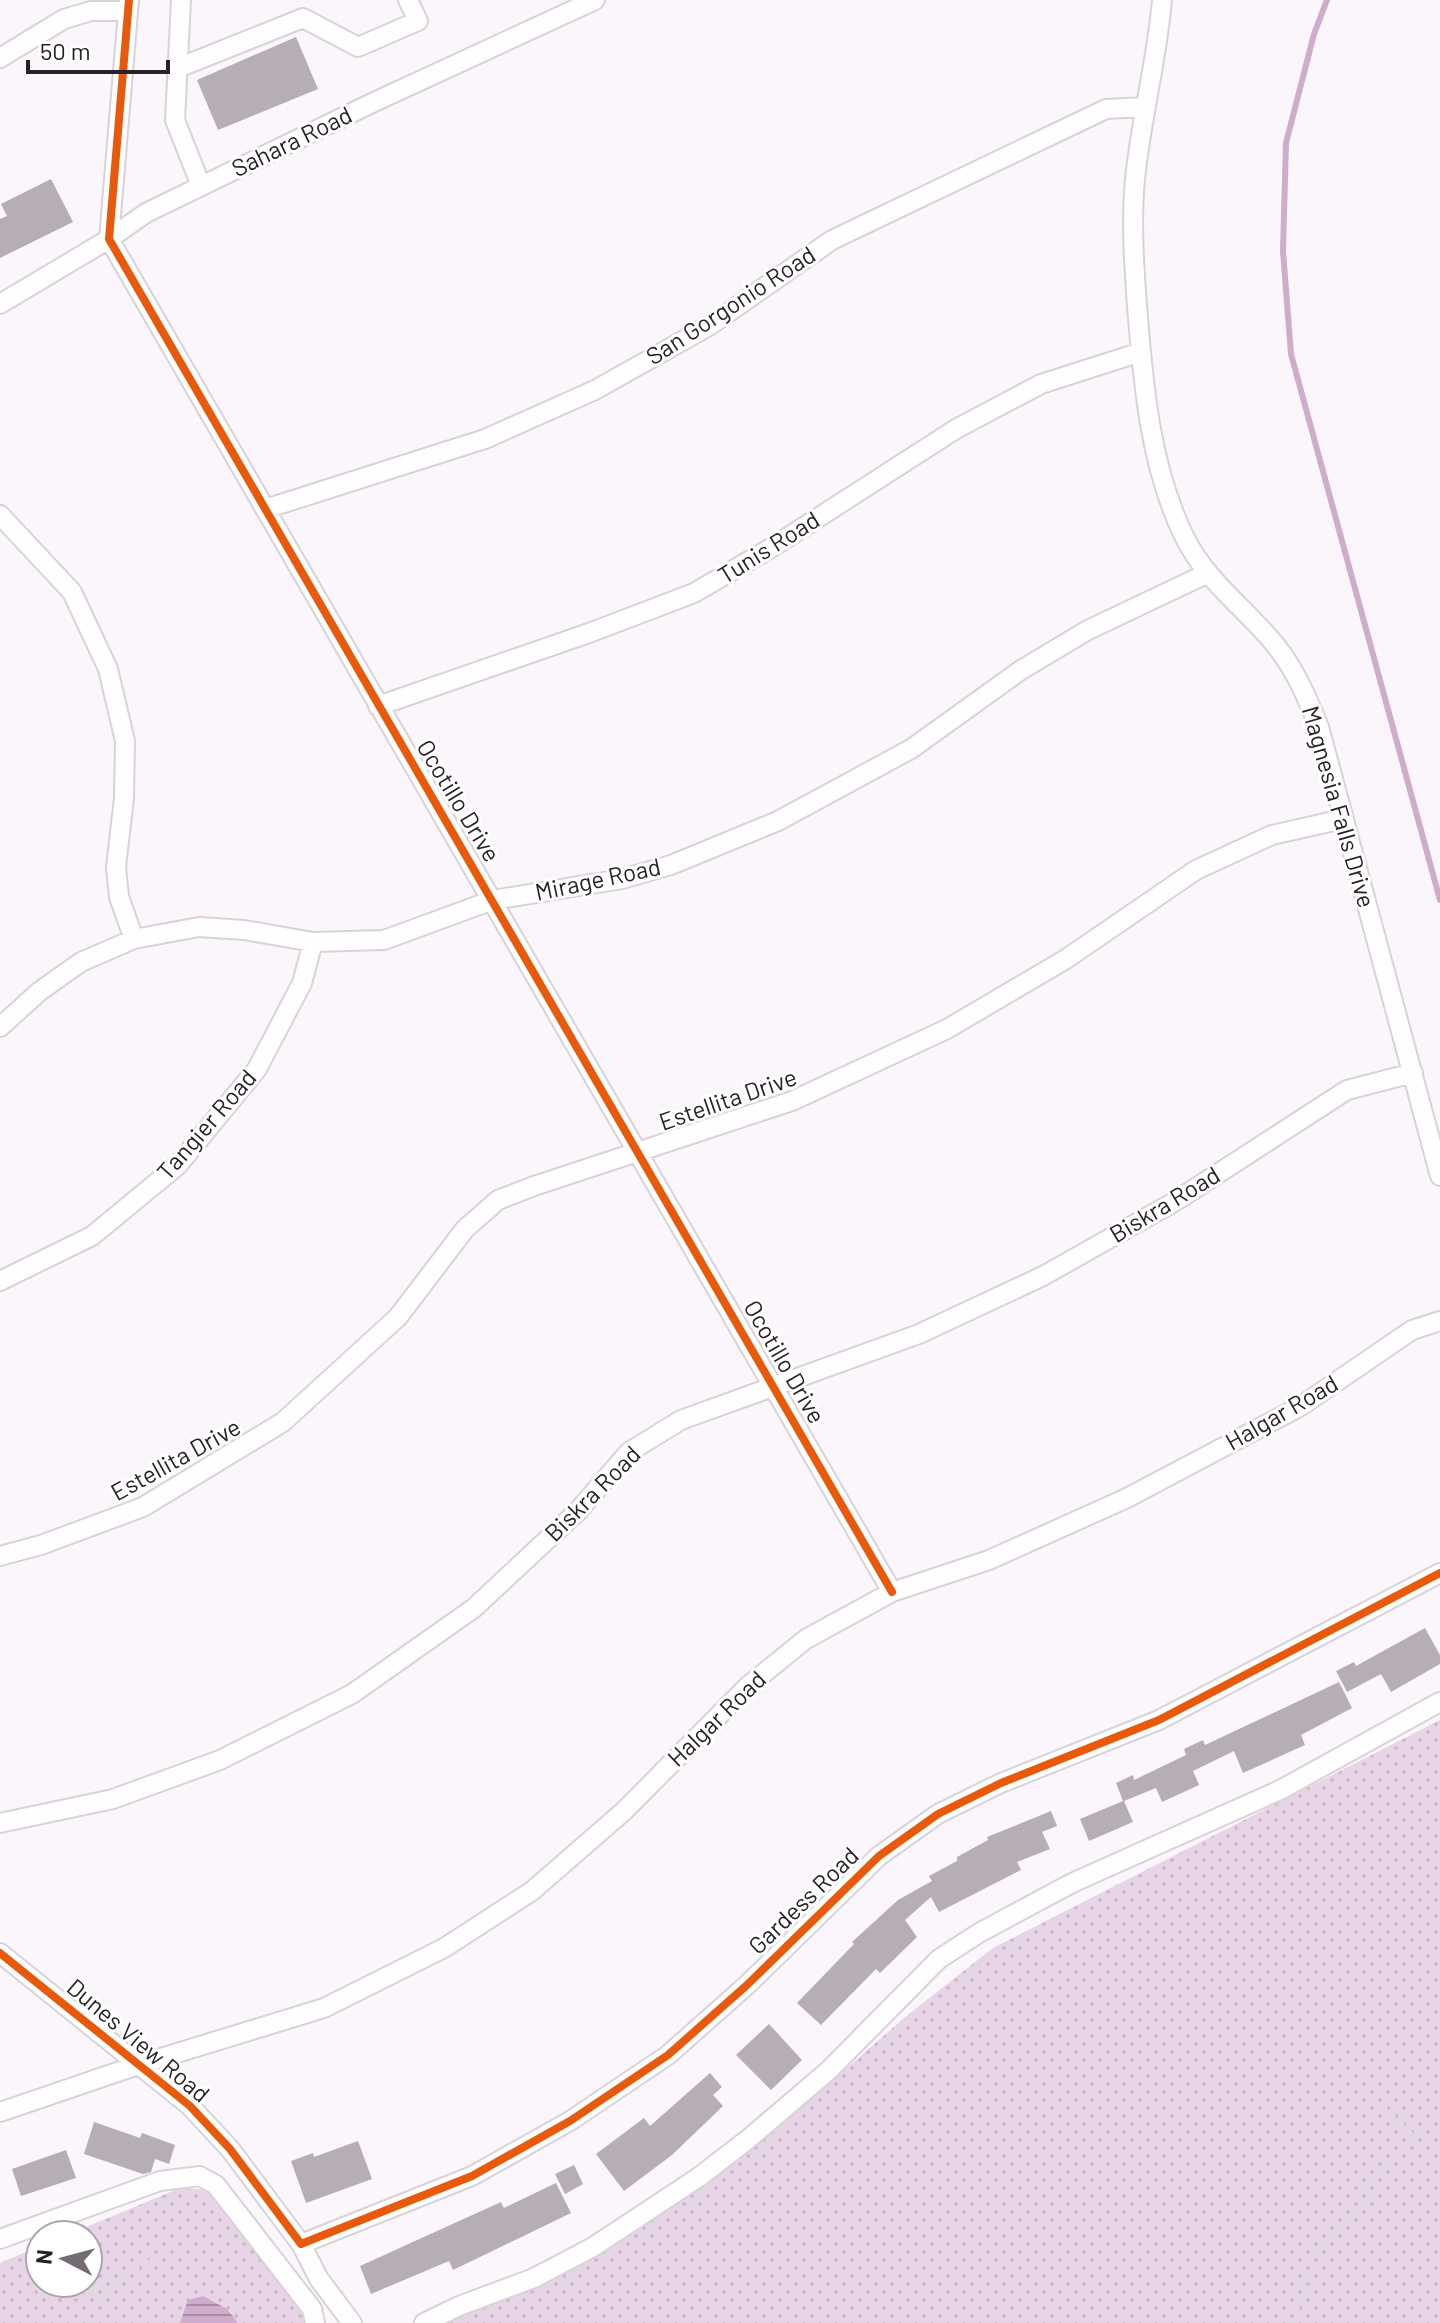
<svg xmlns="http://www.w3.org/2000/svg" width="1440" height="2323" font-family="Barlow,sans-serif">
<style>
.grass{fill:url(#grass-dots)}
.water{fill:url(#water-rules)}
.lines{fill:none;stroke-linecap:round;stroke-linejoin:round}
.stream{stroke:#cfaccc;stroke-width:6}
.building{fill:#b7adb7}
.minor-casing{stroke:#d9d3d8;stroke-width:22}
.path{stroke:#dedcdd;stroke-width:3;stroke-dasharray:6 6;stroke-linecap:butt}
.minor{stroke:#fefefe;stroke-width:18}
.cycleway-casing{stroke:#fff;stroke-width:13}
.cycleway{stroke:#e8590c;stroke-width:8}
.labels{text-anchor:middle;stroke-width:6;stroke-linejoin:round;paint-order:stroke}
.street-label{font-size:24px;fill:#282228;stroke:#fff}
</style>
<defs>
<pattern id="grass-dots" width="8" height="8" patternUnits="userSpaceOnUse" patternTransform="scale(2)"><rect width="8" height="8" fill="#e8d4e7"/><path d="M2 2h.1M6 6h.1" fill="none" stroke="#c7b6c6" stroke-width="1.8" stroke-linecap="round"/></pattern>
<pattern id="water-rules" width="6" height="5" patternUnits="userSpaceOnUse" patternTransform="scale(2)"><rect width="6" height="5" fill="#cfaccc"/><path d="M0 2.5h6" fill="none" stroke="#a88ca6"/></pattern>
</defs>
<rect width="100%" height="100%" fill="#fbf6fb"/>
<path class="grass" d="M1440,1720v603h-1008l210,-95 138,-102 130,-113 83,-65z
M180,2188l36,2 92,133h-308v-60l40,-17v37h48v-48h-21z"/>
<path class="water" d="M203,2296l24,13 11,14h-58l8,-23z"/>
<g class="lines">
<path class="stream" d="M1327,0l-13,34 -28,109 -3,108 8,103 149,546"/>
</g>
<path class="building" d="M296,37l22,52 -100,41 -21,-50z
M51,179l22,43 -73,36v-39l7,-3 -6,-12z
M1425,1628l15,27v9l-49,28 -10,-18 -34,18 -11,-21 18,-9 2,4z
M1339,1682l13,26 -51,27 4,10 -62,28 -9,-22 -41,20 6,14 -37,17 -6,-14 -32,13 9,21 -44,19 -9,-22 43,-18 -7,-18 17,-8 1,5 52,-25 -2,-6 19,-9 2,5z
M1051,1811l6,15 -15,6 8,17 -33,13 4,8 -82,42 -8,-15 -26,23 12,17 -37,36 -4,-4 -55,56 -24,-22 57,-59 -2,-2 46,-42 34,-19 -3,-5 28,-15v-4l31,-17 -1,-3z
M769,2024l33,36 -31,30 -35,-35z
M710,2073l12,14 -9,8 10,11 -51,49 -48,36 -28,-37 48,-36 6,8z
M94,2122l46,16 2,-5 33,12 -6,19 -14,-5 -4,13 -8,2 -59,-20z
M358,2141l14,38 -66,24 -15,-42 22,-8 1,4z
M66,2150l10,28 -55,18 -9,-27z
M574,2165l9,19 -18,10 -10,-20z
M556,2183l15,30 -118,57 -4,-9 -78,33 -11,-28 141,-64 3,6z"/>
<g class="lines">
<g class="minor-casing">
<path id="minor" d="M129,0l-20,239 783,1353
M181,0l-6,120 26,66
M1162,0c-5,60 -21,119 -27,179 -4,43 -1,85 2,127 6,76 13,161 47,230 23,47 62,72 93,111 19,24 30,51 42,80l121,449
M0,58l64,-39 27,-8h37
M178,68l125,-50 55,29 60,-26 -10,-21
M0,304l109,-65 37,-26 226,-110 223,-103
M265,509l220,-70 110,-49 114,-64 123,-86 274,-131 38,-2
M0,515l72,77 36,77 17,72 -1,57 -8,69 3,30 15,42
M378,706l211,-73 105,-40 77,-45 185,-119 85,-45 100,-32
M0,1027l40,-36 41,-29 53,-23 65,-12 45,3 69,12 71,-2 109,-40 129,-21 49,-14 107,-44 133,-72 110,-79 67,-40 118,-56
M0,1281l92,-45 86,-71 79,-96 45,-86 11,-41
M0,1556l41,-11 102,-38 140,-85 115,-105 67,-88 33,-29 36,-14 258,-85 155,-72 119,-70 130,-89 76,-35 71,-16
M0,1823l113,-24 107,-39 132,-66 122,-86 104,-97 51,-59 52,-32 238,-86 124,-58 131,-74 173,-112 66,-17
M0,1953l190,153 40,43 71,95 18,35 33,44
M0,2112l138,-47 186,-57 120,-60 88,-57 92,-80 124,-125 58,-47 86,-47 97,-32 138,-62 174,-92 111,-76 28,-9
M0,2239l160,-58 40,-5 16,9 96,124 3,14
M301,2244l171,-68 98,-55 98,-66 79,-70 132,-129 59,-42 63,-31 158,-63 281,-147
M424,2323l35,-17 75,-28 59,-31 106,-70 48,-37 81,-69 111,-112 40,-26 93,-50 208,-93 160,-88"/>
</g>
<path class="path" d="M1356,2198l14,7
M68,2293l39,-3
M87,2323l20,-33 47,-34 25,-8
M1291,2323l18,-37 4,-30 3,-7 36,-33 6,-24 12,-21 38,-17 5,-7 -1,-13 -26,-27"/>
<use href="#minor" class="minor"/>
<g class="cycleway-casing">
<path id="cycleway" d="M129,0l-20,239 783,1353
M0,1953l190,153 40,43 71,95 171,-68 98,-55 98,-66 79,-70 132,-129 59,-42 63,-31 158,-63 281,-147"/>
</g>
<use href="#cycleway" class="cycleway"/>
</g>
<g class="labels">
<g class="street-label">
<text transform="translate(292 142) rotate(-26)" y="8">Sahara Road</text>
<text transform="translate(731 306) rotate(-33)" y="8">San Gorgonio Road</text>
<text transform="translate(769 548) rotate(-32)" y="8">Tunis Road</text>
<text transform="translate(458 801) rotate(59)" y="8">Ocotillo Drive</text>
<text transform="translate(1338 807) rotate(74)" y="8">Magnesia Falls Drive</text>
<text transform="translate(598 880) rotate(-12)" y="8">Mirage Road</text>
<text transform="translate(728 1100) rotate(-19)" y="8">Estellita Drive</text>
<text transform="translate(207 1125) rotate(-49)" y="8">Tangier Road</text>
<text transform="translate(1165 1205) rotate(-31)" y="8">Biskra Road</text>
<text transform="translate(784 1362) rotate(60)" y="8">Ocotillo Drive</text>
<text transform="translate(1282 1413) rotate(-30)" y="8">Halgar Road</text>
<text transform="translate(176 1460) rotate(-29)" y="8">Estellita Drive</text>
<text transform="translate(593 1494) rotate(-45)" y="8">Biskra Road</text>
<text transform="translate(717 1719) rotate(-44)" y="8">Halgar Road</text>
<text transform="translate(804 1901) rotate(-44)" y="8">Gardess Road</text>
<text transform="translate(138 2041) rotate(40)" y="8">Dunes View Road</text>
</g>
</g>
<g transform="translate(64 2259) rotate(276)"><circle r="38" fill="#ffffff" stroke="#a9a7a9" stroke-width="2"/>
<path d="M0-6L14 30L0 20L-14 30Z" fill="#726c72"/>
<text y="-12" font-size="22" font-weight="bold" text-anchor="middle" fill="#282228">N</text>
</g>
<path d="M28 60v12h140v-12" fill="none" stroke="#282228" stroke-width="4"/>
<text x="40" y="60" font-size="24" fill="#282228" stroke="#ffffff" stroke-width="6" paint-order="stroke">50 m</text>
</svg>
